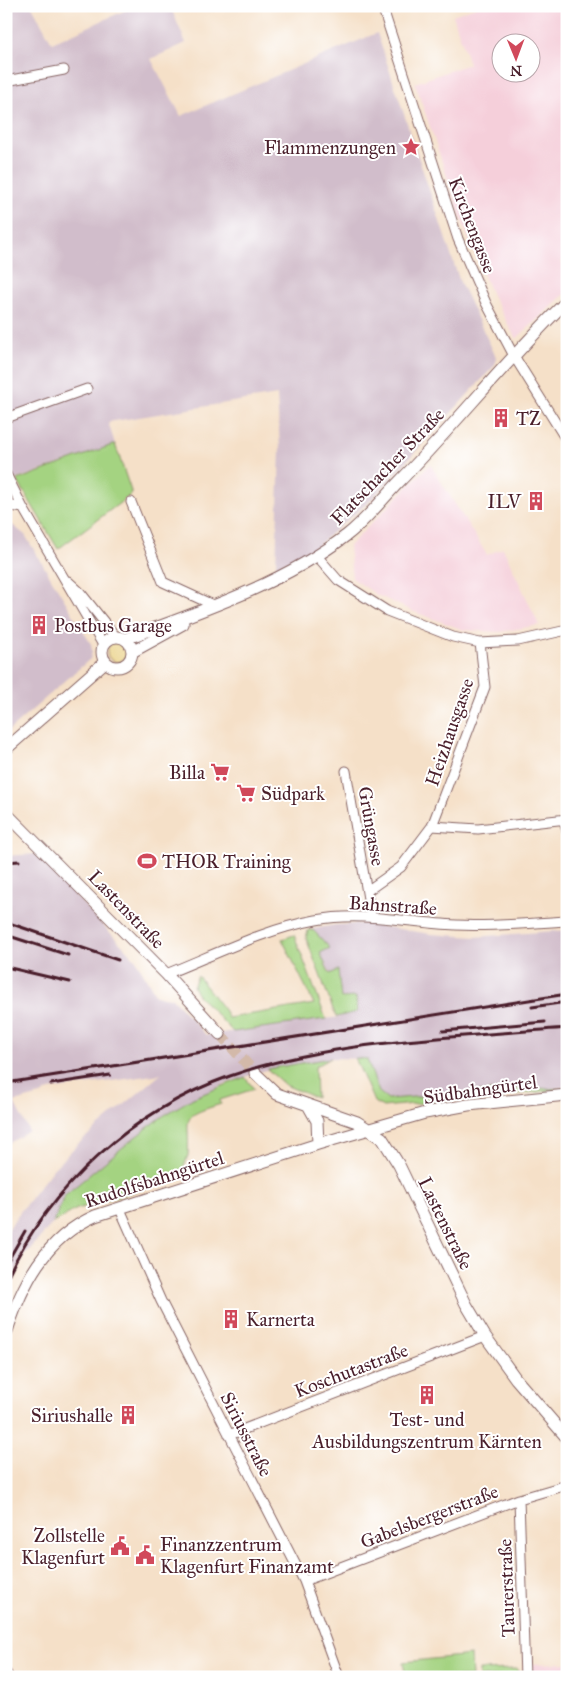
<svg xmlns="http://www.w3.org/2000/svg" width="573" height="1683" font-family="'IM FELL Great Primer',serif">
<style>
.built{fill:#f5cfda;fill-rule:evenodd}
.industrial{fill:#d1bdcb}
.green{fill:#a4d381;stroke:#777956}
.sand{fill:#eeda9e;stroke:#9c7c64}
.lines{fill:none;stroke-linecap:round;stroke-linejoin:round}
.tertiary-tunnel{stroke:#d3b9a9;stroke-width:11;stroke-dasharray:11 5.5;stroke-linecap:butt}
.minor-casing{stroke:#866362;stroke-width:11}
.tertiary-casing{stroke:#866362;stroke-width:13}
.minor{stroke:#fff;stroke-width:9}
.tertiary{stroke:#fff;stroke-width:11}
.rail{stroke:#4a1f2b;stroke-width:3}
.labels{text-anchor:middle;stroke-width:4;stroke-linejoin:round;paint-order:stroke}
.poi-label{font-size:19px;fill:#4a1f2b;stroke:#fff;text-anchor:start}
.street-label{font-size:19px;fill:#4a1f2b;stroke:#fff}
</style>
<rect width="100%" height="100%" fill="#fff"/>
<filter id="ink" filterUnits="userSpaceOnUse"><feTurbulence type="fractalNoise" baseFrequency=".02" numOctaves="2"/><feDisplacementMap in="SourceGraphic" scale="10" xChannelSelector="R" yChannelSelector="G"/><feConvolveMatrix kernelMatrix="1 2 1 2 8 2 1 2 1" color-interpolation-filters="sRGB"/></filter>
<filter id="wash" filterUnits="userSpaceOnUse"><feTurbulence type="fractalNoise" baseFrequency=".0096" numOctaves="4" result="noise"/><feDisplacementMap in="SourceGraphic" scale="20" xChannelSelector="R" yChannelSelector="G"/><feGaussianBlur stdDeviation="1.12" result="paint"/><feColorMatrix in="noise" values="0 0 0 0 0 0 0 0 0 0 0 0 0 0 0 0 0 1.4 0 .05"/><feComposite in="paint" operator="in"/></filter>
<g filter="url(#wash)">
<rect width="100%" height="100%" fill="#f5e0c8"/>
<path class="built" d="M478,6h89v252l-6,4 6,8v22l-51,47 -24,-44 -25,-60 -52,-152 54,-19 -16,-49zM500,42h30v30h-30z
M430,464l57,91 16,-7 36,77 -39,7 -36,-2 -52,-19 -35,-16 -25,-17 -3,-32z
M567,1663v14h-34l-1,-13z"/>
<path class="industrial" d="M6,6h26l20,37 83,-37h35l16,37 -35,16 30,57 196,-83 83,249 36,75 -1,8 -125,136 -57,48 -37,18 4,-118 -3,-54 -169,27 7,22 -98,35 -11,9z
M6,520l19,15 66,109 1,8 -2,7 -84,74z
M36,854l100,106 20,36 16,2 34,37 134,-18 -2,-47 -7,4 -11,-21 7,-4 -14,-18 -5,-1 27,-5 44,-2 1,3 51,8 44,3 92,-7v157l-179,12 -9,-7 -12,-33 -36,-1 -65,12 -42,14 -61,32 -98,79 -12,28 -29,33 -18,34v-57l11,-17 36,-47 27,-27 81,-68 -112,16 -8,5 -27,7 15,29 -23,14v-289z"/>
<path class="green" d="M115,444l17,50 -74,55 -41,-69z
M308,930h5l17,18 -10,5 10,21 8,-4 3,28 15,-1 1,15 -21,5 -30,-79z
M294,935l32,84 -93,13 -36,-38 -4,-8 5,-10 27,35 3,7 86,-14 -32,-65z
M331,1058l-16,9 1,31 -31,-13 -18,-16z
M355,1058l12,1 12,33 9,7 142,-11 37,1 -184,18 -9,-5z
M245,1077l9,12 -34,11 1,4c-45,14 -30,13 -33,51 -1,5 -4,10 -5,15l2,6 -108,33 -24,14 12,-28 69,-57 29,-22 30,-18z
M471,1655l1,22h-79l12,-4 -2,-11z
M518,1669v8h-39v-7z"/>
<path class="sand" d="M107 652a10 10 0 1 1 20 0a10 10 0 1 1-20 0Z"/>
</g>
<g filter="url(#ink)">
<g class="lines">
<path class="tertiary-tunnel" d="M220,1034l35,39"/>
<g class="minor-casing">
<path id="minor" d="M382,6l76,233 28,64 28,53 53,85
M6,81l58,-11
M6,418l81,-29
M6,474l17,34 80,137
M131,502l32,80 50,23
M6,505l17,3
M317,556l21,24 49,31 66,26 27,6
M68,581l12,11 36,45
M346,771l25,145
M564,820l3,12
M432,826l46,3 89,-10
M367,891l34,-24 31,-41 53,-139 -5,-44 38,-2 49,-11
M166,974c48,-19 99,-45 150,-54 47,-9 94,3 140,5 37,2 74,-2 111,-4
M120,1209l41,92 143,280 35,96
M229,1435l256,-99
M519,1499l6,178
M304,1581l215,-82 48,-14"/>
</g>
<g class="tertiary-casing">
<path id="tertiary" d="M102 652a15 15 0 1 1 30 0a15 15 0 1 1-30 0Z
M125,639c74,-27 158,-55 222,-104 18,-14 34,-34 50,-51 58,-59 110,-125 170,-183
M132,652l51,-28
M6,749l99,-87
M6,813l160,161 54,60
M255,1073l22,21 80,28 25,16 17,27 67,139 19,32 31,43 51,59
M308,1105l9,16 1,23
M6,1334c16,-50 39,-96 89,-118l223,-72 107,-31 43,-8 99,-10
M6,1674l1,3"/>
</g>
<use href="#minor" class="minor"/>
<use href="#tertiary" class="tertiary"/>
<path class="rail" d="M6,862l13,-1
M6,922l112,38
M6,935l62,20
M6,967l64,15
M532,1007l35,-5
M443,1031l102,-9
M6,1083l561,-89
M51,1084l59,-9
M6,1264l19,-33
M6,1280c43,-94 128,-170 224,-204 102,-36 230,-39 337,-48"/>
</g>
</g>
<defs>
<g id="sight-bare" transform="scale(1.5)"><path d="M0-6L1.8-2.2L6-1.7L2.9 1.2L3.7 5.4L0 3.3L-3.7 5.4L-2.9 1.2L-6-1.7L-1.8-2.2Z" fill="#d1495b" stroke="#fff" stroke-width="2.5" paint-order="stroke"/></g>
<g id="building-bare" transform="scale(1.5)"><path d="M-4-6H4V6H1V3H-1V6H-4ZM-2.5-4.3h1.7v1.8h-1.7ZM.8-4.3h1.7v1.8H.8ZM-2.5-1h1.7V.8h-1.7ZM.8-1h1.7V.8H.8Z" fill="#d1495b" stroke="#fff" stroke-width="2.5" paint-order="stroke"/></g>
<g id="supermarket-bare" transform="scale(1.5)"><path d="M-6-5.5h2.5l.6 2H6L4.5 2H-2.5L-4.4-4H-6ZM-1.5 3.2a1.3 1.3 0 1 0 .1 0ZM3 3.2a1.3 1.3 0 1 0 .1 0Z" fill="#d1495b" stroke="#fff" stroke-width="2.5" paint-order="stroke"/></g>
<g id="stadium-bare" transform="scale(1.5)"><path d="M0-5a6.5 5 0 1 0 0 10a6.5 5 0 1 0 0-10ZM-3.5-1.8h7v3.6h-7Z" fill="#d1495b" stroke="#fff" stroke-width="2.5" paint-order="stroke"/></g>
<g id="civic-bare" transform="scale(1.5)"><path d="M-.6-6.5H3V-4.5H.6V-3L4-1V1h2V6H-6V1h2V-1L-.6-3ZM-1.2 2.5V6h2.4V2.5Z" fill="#d1495b" stroke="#fff" stroke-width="2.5" paint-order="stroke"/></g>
</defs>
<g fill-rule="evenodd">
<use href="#sight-bare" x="411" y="147"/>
<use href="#building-bare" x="501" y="418"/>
<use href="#building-bare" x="536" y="501"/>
<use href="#building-bare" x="39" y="625"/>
<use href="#supermarket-bare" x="220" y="772"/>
<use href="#supermarket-bare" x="246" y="793"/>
<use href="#stadium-bare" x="147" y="861"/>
<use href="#building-bare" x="231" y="1319"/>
<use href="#building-bare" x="427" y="1395"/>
<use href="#building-bare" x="128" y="1415"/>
<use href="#civic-bare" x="120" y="1546"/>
<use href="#civic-bare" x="145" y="1555"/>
</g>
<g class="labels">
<g class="poi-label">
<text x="396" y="154" text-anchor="end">Flammenzungen</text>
<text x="516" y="425">TZ</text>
<text x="521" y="508" text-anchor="end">ILV</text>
<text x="54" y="632">Postbus Garage</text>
<text x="205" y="779" text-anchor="end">Billa</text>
<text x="261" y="800">Südpark</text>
<text x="162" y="868">THOR Training</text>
<text x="246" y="1326">Karnerta</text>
<text x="113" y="1422" text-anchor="end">Siriushalle</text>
<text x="427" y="1426" text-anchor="middle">Test- und<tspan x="427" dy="22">Ausbildungszentrum Kärnten</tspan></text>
<text x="105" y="1542" text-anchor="end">Zollstelle<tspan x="105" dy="22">Klagenfurt</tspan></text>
<text x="160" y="1551">Finanzzentrum<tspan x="160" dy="22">Klagenfurt Finanzamt</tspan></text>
</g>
<g class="street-label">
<text transform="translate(473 225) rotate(69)" y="7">Kirchengasse</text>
<text transform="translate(387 466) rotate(-46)" y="7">Flatschacher Straße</text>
<text transform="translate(449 732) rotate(-71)" y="7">Heizhausgasse</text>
<text transform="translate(372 826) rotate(80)" y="7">Grüngasse</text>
<text transform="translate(393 905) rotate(4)" y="7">Bahnstraße</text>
<text transform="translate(127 909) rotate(46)" y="7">Lastenstraße</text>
<text transform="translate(480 1089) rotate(-8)" y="7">Südbahngürtel</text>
<text transform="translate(154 1179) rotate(-18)" y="7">Rudolfsbahngürtel</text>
<text transform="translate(446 1223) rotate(64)" y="7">Lastenstraße</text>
<text transform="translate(351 1370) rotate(-21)" y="7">Koschutastraße</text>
<text transform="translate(247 1434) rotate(63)" y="7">Siriusstraße</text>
<text transform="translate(429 1516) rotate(-21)" y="7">Gabelsbergerstraße</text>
<text transform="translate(506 1588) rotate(-92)" y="7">Taurerstraße</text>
</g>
</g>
<rect width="573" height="1683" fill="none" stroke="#fff" stroke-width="25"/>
<g transform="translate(516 58) rotate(179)"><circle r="24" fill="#ffffff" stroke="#b7a5aa"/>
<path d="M0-4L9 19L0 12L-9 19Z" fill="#d1495b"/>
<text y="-8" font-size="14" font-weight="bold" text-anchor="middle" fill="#4a1f2b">N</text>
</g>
</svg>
